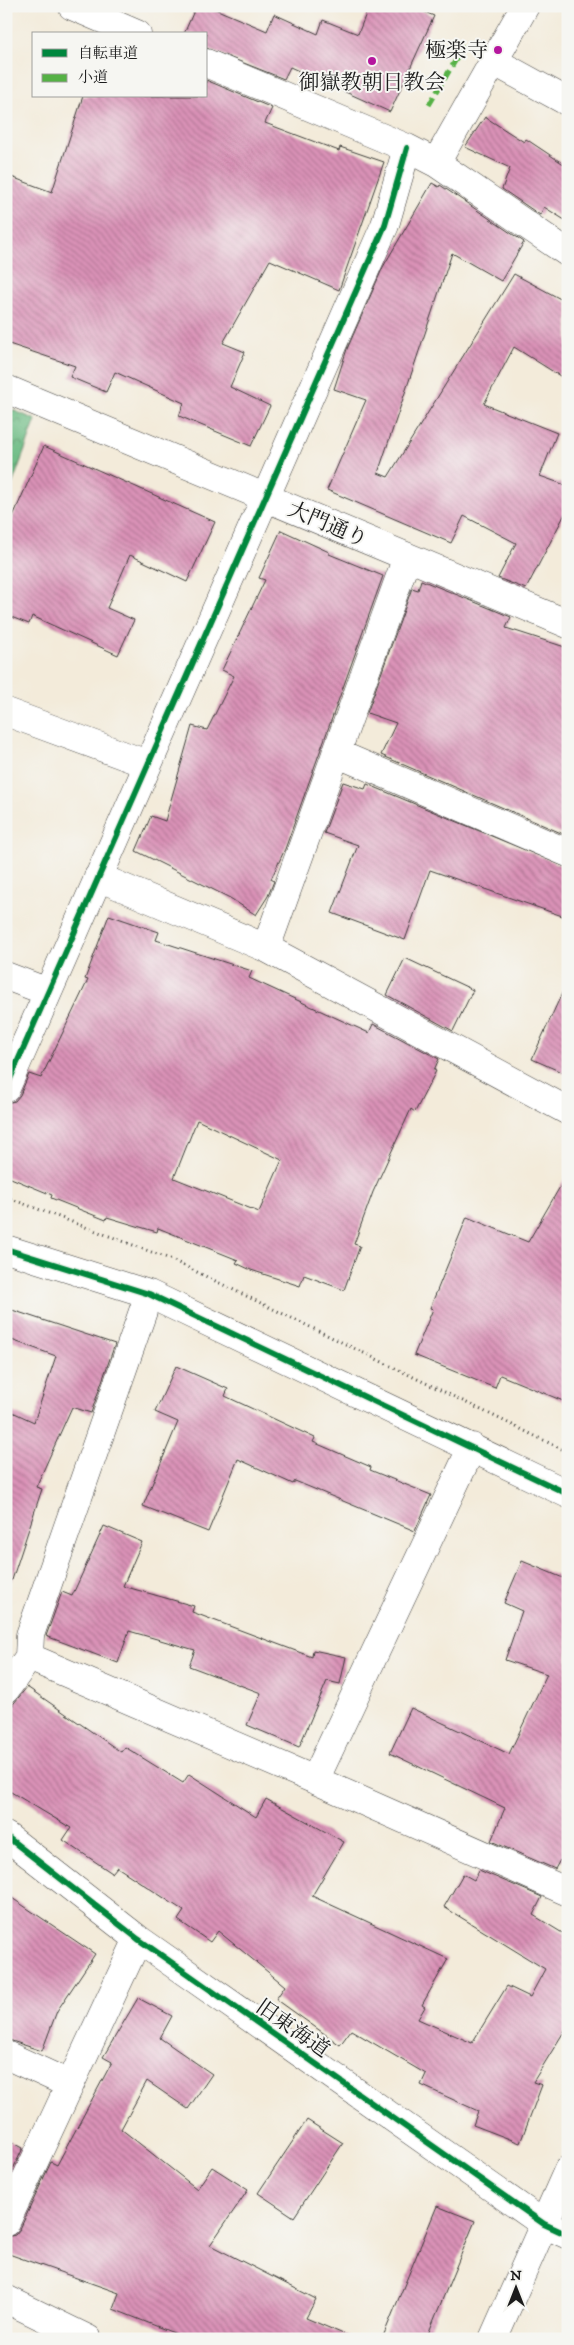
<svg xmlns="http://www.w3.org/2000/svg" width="574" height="2345" font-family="'IM FELL DW Pica','Noto Serif JP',serif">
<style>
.forest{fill:url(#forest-crowns);stroke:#476d52}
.building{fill:url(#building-back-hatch);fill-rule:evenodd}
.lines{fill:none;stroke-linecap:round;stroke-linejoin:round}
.minor-casing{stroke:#3c3b38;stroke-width:29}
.path{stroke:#3c3b38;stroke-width:3;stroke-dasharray:1 4;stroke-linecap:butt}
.minor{stroke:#fff;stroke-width:28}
.quiet{stroke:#55b145;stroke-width:5;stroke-dasharray:10 5;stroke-linecap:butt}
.cycleway-casing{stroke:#f6f6f2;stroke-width:9}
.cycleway{stroke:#00873e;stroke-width:6}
.poi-dot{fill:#b5179e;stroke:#f6f6f2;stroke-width:2}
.labels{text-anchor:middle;stroke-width:4;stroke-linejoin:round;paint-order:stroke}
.poi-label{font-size:21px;fill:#1c1c1c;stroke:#f6f6f2;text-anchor:end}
.street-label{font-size:21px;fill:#1c1c1c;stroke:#f6f6f2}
</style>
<defs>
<pattern id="forest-crowns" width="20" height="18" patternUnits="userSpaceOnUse" patternTransform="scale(1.25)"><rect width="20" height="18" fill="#72be88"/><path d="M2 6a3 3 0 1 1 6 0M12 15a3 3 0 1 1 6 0" fill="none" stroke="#5d9a6e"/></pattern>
<pattern id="building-back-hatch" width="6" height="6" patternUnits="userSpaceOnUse" patternTransform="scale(1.25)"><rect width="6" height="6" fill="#da92b7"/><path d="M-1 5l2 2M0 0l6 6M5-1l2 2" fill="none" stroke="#b07694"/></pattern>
</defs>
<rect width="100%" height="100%" fill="#f6f6f2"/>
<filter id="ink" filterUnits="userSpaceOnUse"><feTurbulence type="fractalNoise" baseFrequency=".02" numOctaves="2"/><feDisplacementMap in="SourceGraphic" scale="10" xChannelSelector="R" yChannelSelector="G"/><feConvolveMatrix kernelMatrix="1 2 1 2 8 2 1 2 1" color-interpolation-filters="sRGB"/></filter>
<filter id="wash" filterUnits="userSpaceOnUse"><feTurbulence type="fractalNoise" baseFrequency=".0096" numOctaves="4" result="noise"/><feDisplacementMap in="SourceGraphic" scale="20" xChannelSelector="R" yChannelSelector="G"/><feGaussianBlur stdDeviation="1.12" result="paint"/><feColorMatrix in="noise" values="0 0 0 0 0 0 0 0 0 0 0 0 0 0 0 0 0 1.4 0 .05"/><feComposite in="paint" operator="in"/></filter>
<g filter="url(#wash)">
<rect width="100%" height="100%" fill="#f3ebda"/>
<path class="forest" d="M6,407l30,13 -30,81z"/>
<g id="blocks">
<path class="building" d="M196,6h12l59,25 7,-17 44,20 5,-14 35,14 11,-28h42l23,10 -44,96 -100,-45 -6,12 -78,-31v-14h-22z
M206,80l66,28 -7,15 74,28 1,-4 44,15 -45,128 -69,-30 -47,83 22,9 -15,35 40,19 -19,40 -72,-30 5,-13 -69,-31 -9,20 -36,-15 5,-11 -69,-23v-168l46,17 31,-96h123z
M485,117l39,25 2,-3 42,28v55l-24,-15 -4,8 -38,-26 8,-21 -45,-21z
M432,183l7,4 1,-2 84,57 -23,39 -49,-28 -74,220 10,4 126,-203 54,29v78l-54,-34 -30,57 73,29 -17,43 28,10v22l-42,81 -28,-11 18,-35 -52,-27 -13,27 -124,-53 39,-90 -32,-11 13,-40 36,-82z
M44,446l171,76 -28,60 -57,-27 -23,53 27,12 -16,35 -86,-39 -3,8 -23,-9v-83z
M281,530l48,22v2l54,22 -98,273 -14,30 3,2 -6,15 -12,19 -26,-17 -94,-47 15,-35 14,5 27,-95 15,4 27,-54 -12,-6 43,-90 -6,-2z
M421,580l90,37 -5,11 62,20v188l-187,-81 15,-32 -29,-10 45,-125 6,2z
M343,782l22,7 2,-5 201,84v50l-138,-48 -25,70 -73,-27 26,-68 -34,-12z
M109,915l50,17 -3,8 96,31 -3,7 120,55 4,-9 66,35 -5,11 2,1 -21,41 -4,-3 -38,83 -19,52 6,2 -16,44 -40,-15 -4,11 -49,-16 -15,-7 2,-3 -80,-32 -1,4 -50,-15 -1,3 -55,-22 1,-3 -46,-19v-73l9,-2 5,-6 9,-21 12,4 47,-98 -3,-1zM197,1120l85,40 -23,52 -85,-34z
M405,958l68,32 -20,41 -66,-36z
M568,980v95l-36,-16z
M568,1173v230l-68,-28 -5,13 -81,-33 19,-46 -3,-1 37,-91 61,25z
M6,1308l109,36 -24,69 -19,-6 -36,80 6,2 -30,91h-6v-171l28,13 22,-66 -50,-18z
M176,1366l52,23 -3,7 90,42 -2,4 58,25 -1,3 61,25 -16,36 -120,-50 -2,3 -55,-25 -30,73 -65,-26 35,-84 -23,-10z
M104,1526l38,16 -19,44 71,20 -2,6 120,45 1,-7 33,7 -6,27 -13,-3 -28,66 -52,-22 14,-32 -72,-27 6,-16 -66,-19 -11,32 -72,-27 16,-44 10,4z
M522,1561l46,19v283l-8,-3 -5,9 -64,-28 14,-33 -115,-55 21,-45 98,46 38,-80 -42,-14 17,-49 -18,-8z
M27,1687l94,65 4,-5 58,36 6,-9 67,43 10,-18 78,43 -32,54 136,63 -26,46 3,2 -7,12 54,24 35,-57 23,11 15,-28 -101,-62 19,-33 11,6 5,-10 63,27 -9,18 31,19 4,-7v98l-35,57 9,3 -22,58 -47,-18 5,-14 -57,-26 5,-11 -75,-44 -11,15 -64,-46 9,-13 -67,-55 -8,11 -32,-22 6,-9 -67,-44 -5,6 -49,-33 8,-12 -65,-39v-76z
M6,1894l89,60 -38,57 -15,40 -36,-12z
M138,1998l34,18 -12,22 52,36 -24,35 -41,-28 -26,48 76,60 15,-22 36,23 -38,55 106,54 -10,19 49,21h-166l-76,-30 6,-16 -113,-40v-16l9,-2 5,-6 31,-67 6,3 55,-103 -9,-5z
M307,2120l36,23 -49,74 -36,-24z
M6,2139l17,9 -17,36z
M437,2206l38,15 -49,118h-44z"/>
</g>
</g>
<g filter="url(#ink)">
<use href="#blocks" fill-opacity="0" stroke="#3c3b38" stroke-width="1"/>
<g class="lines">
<g class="minor-casing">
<path id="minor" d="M72,6l65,28
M495,62l73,40
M206,63l201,85 29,15 132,90
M436,163l89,-157
M6,389l562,235
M6,712l141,52
M336,753l232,100
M98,877l168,71 302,163
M266,948l141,-391
M6,976l42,16
M6,1088l379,-863 22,-77
M6,1249l143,45 419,200
M29,1657l286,123 253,112
M6,1689l23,-32 1,-22 119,-341
M315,1780l157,-333
M6,1836l132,103 406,285 24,11
M6,2055l63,29
M6,2222l132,-283
M6,2299l82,40
M493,2339l75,-169"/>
</g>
<path class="path" d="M6,1197l164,62 398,193"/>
<use href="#minor" class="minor"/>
<path class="quiet" d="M429,105l35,-59"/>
<g class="cycleway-casing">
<path id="cycleway" d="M6,1088l379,-863 22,-77
M6,1249l143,45 419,200
M6,1836l132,103 406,285 24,11"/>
</g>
<use href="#cycleway" class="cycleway"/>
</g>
</g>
<g class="poi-dot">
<circle cx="498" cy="50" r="5"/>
<circle cx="372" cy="61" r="5"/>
</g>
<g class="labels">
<g class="poi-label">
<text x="488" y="57">極楽寺</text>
<text x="372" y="89" text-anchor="middle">御嶽教朝日教会</text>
</g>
<g class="street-label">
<text transform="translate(328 524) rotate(23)" y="7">大門通り</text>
<text transform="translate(293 2028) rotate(35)" y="7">旧東海道</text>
</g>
</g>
<rect width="574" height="2345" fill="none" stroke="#f6f6f2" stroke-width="25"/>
<rect x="32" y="32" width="175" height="65" fill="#f6f6f2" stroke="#9f9f9c"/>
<rect x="42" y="49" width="25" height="8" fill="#00873e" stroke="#9f9f9c"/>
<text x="78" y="58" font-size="15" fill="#1c1c1c">自転車道</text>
<rect x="42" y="74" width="25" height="8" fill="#55b145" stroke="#9f9f9c"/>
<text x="78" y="82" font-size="15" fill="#1c1c1c">小道</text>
<g transform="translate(516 2288)" stroke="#f6f6f2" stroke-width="4" paint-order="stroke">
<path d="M0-4L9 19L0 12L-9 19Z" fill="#1c1c1c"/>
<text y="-8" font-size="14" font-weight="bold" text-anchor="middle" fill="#1c1c1c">N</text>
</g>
</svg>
